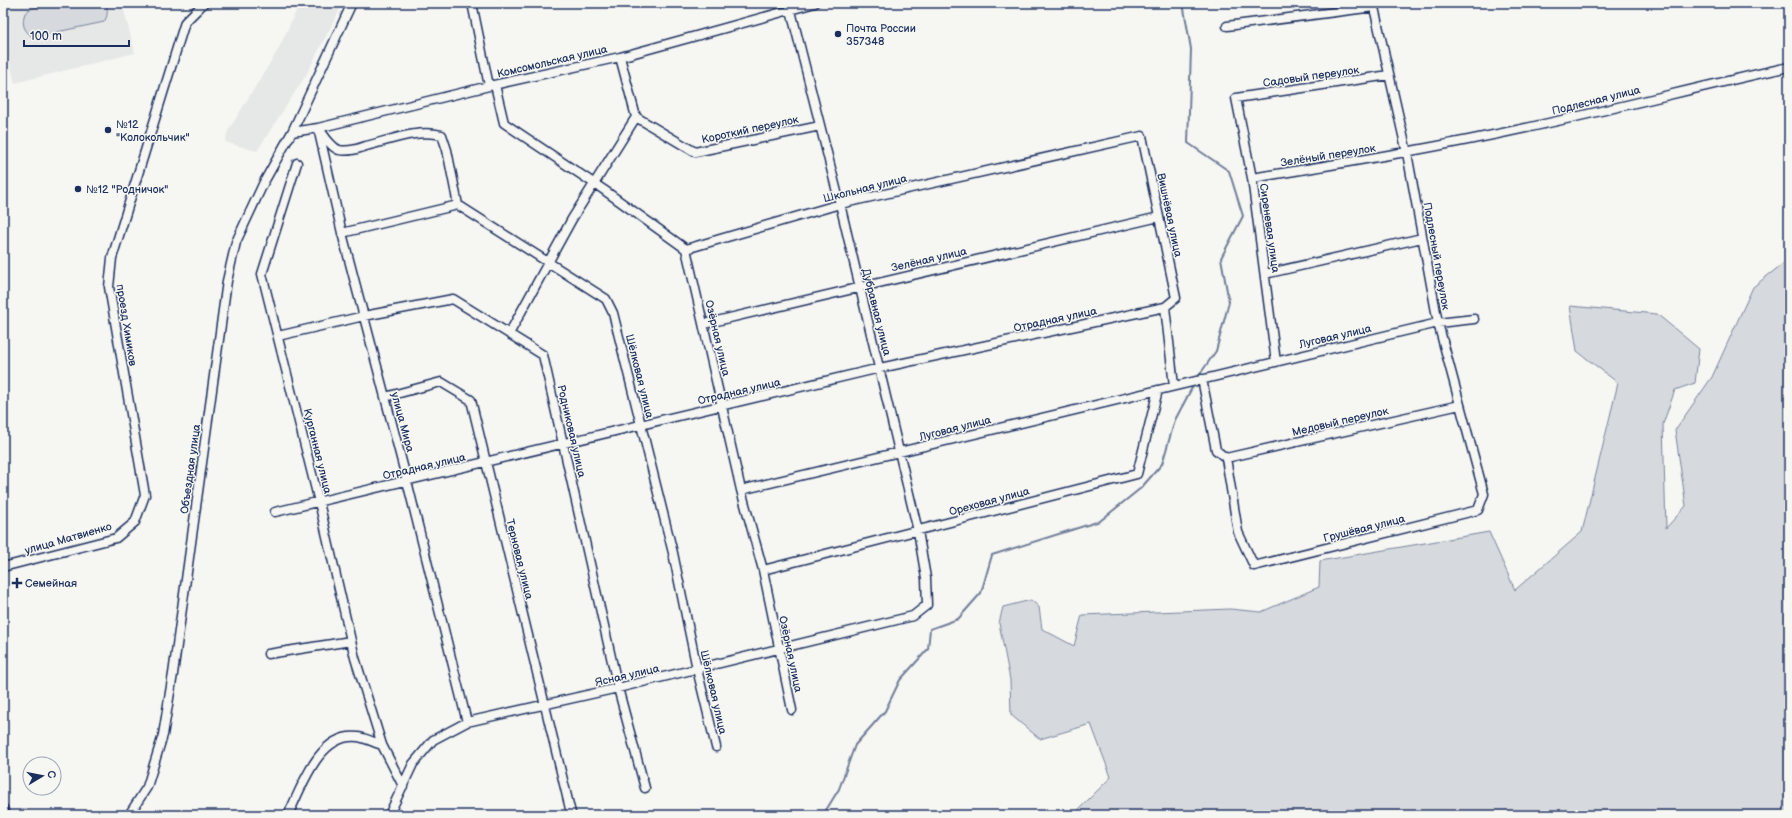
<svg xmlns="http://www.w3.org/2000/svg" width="1792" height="818" font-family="'Balsamiq Sans',sans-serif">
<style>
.built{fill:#e6e7e7}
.green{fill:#d6d9dd;stroke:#78849e}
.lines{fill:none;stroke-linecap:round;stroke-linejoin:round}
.stream{stroke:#717e99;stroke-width:2}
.minor-casing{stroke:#1b2f5e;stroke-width:11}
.minor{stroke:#f6f6f2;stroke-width:8}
.poi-dot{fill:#1b2f5e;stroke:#f6f6f2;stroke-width:1.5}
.labels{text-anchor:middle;stroke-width:3;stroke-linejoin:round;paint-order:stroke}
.poi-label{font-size:11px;fill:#1b2f5e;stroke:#f6f6f2;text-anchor:start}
.street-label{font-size:11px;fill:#1b2f5e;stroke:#f6f6f2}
</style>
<rect width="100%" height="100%" fill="#f6f6f2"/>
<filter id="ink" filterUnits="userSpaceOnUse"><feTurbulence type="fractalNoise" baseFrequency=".025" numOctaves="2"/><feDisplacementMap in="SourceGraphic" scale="8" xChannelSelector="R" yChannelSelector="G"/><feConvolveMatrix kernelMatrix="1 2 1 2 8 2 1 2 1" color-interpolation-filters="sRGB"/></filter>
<g filter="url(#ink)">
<path class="built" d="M3,3h119l13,50 -120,30 -12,-48z
M300,3h43l-37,72 -49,76 -32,-9 3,-11 50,-81z"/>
<path class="green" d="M52,3h54c2,7 2,13 -2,19l-71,15c-9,-6 -12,-13 -8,-24l5,-4z
M1789,259v556h-716l38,-38 -20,-53 -51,15 -29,-24 -1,-35 -11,-57 4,-16 28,-7 8,7 3,22 32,17 8,-31 148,-6 31,3 58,-25 1,-26 169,-29 26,58 67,-58 36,-149 -41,-32 -7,-45 87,8 42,35 -4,34 -20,7 -12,34 3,104 20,-22 -11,-76 37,-53 41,-90z"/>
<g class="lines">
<path class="stream" d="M1183,3l8,46 -3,94 41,28 14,45 -22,42 8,44 -13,49 -18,26
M823,815l16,-26 16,-44 30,-34 15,-31 28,-31 2,-20 28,-10 23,-26 11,-38 108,-34 41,-33 21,-24 13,-44 19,-36"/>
<g class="minor-casing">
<path id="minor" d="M352,3l-60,129 26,-4 171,-42 131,-29 195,-54
M472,3l17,83
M1227,26l147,-19
M620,57l16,60 59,35 125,-26
M495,85l9,38 100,67 82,59 55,241 22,80 29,140
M318,128l24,105 65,248 60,241
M320,130c5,7 11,17 19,20 9,2 19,-1 27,-4 25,-6 50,-17 76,-11l5,15 11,55
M297,163l-35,111 57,228 36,156 27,87 21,41
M1252,178c98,-16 195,-32 292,-54 82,-18 163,-39 245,-57
M342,233l116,-28 148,94 7,14 60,240 24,116 19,78
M686,249l154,-45 302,-68 34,162 -11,9 9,79
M1265,274l157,-36
M704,324l455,-107
M509,334l63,-115 64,-102
M278,336l86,-20 89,-17 90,56 75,333 27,100
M1276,362l-24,-184 -16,-80 153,-23
M1202,379l14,71 10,8 12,74 16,34 224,-56 6,-16 -46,-171 -31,-170 -34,-150
M385,397l56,-15 30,18 100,413
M1226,458l234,-53
M741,490l697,-167 36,-4
M275,512l605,-144 285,-61
M3,567l113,-29 19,-16 10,-27 -36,-208 3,-29 73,-236 19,-19
M763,570l374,-96 21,-84
M268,654l83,-13
M3,808l2,7
M129,815l18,-28 16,-52 10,-61 54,-393 9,-39 28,-60 28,-50
M288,815c14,-28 31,-83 70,-78 8,1 17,6 24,8
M389,815l24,-51 20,-24 34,-18 151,-34 295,-72 14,-11 -1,-27 -8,-47 -78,-327 -51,-201"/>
</g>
<use href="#minor" class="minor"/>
</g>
</g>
<g class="poi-dot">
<circle cx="838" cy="34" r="4"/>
<circle cx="108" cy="130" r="4"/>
<circle cx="78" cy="189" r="4"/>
<path d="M15 577h4v4h4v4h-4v4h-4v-4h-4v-4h4z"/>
</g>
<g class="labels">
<g class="poi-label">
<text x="846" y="32">Почта России<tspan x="846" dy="13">357348</tspan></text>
<text x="116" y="128">№12<tspan x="116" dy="13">"Колокольчик"</tspan></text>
<text x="86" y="193">№12 "Родничок"</text>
<text x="25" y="587">Семейная</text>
</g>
<g class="street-label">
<text transform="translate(552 61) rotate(-13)" y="4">Комсомольская улица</text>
<text transform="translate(1311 76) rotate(-8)" y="4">Садовый переулок</text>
<text transform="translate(1596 100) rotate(-14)" y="4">Подлесная улица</text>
<text transform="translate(750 129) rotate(-12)" y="4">Короткий переулок</text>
<text transform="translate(1328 155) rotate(-9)" y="4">Зелёный переулок</text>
<text transform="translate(865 188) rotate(-14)" y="4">Школьная улица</text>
<text transform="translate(1170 215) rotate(78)" y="4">Вишнёвая улица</text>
<text transform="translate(1270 228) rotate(82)" y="4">Сиреневая улица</text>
<text transform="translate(1437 256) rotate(80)" y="4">Подлесный переулок</text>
<text transform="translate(929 259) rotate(-13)" y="4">Зелёная улица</text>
<text transform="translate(877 312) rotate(76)" y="4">Дубравная улица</text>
<text transform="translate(1055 319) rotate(-12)" y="4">Отрадная улица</text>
<text transform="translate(127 325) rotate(81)" y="4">проезд Химиков</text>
<text transform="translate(1335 336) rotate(-13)" y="4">Луговая улица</text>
<text transform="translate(718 338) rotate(77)" y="4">Озёрная улица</text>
<text transform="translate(640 376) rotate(76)" y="4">Шёлковая улица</text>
<text transform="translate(739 391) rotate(-13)" y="4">Отрадная улица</text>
<text transform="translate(1340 421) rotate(-13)" y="4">Медовый переулок</text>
<text transform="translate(403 422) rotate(75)" y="4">улица Мира</text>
<text transform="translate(955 428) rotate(-14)" y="4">Луговая улица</text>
<text transform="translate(572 431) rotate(77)" y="4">Родниковая улица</text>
<text transform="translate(318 451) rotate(76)" y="4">Курганная улица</text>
<text transform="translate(424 466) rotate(-13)" y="4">Отрадная улица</text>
<text transform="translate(190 469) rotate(-82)" y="4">Объездная улица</text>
<text transform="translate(989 501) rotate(-15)" y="4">Ореховая улица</text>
<text transform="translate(1364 528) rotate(-14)" y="4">Грушёвая улица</text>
<text transform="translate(68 538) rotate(-16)" y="4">улица Матвиенко</text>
<text transform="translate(520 559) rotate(76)" y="4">Терновая улица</text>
<text transform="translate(791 654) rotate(78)" y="4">Озёрная улица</text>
<text transform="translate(627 675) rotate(-13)" y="4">Ясная улица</text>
<text transform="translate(714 692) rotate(77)" y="4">Шёлковая улица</text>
</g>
</g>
<rect width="1792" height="818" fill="none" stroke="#f6f6f2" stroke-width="16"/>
<rect x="8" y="8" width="1776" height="802" fill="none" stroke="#1b2f5e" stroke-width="1.5" filter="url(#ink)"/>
<g transform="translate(42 776) rotate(80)"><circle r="19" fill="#f6f6f2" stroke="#9ea6b7"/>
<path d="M0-3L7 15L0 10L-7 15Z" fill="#1b2f5e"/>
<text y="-6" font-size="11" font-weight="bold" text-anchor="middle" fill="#1b2f5e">С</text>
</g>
<path d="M24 40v6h105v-6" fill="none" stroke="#1b2f5e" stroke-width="2"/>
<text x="30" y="40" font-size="12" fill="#1b2f5e" stroke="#f6f6f2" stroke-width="3" paint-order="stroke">100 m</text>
</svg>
